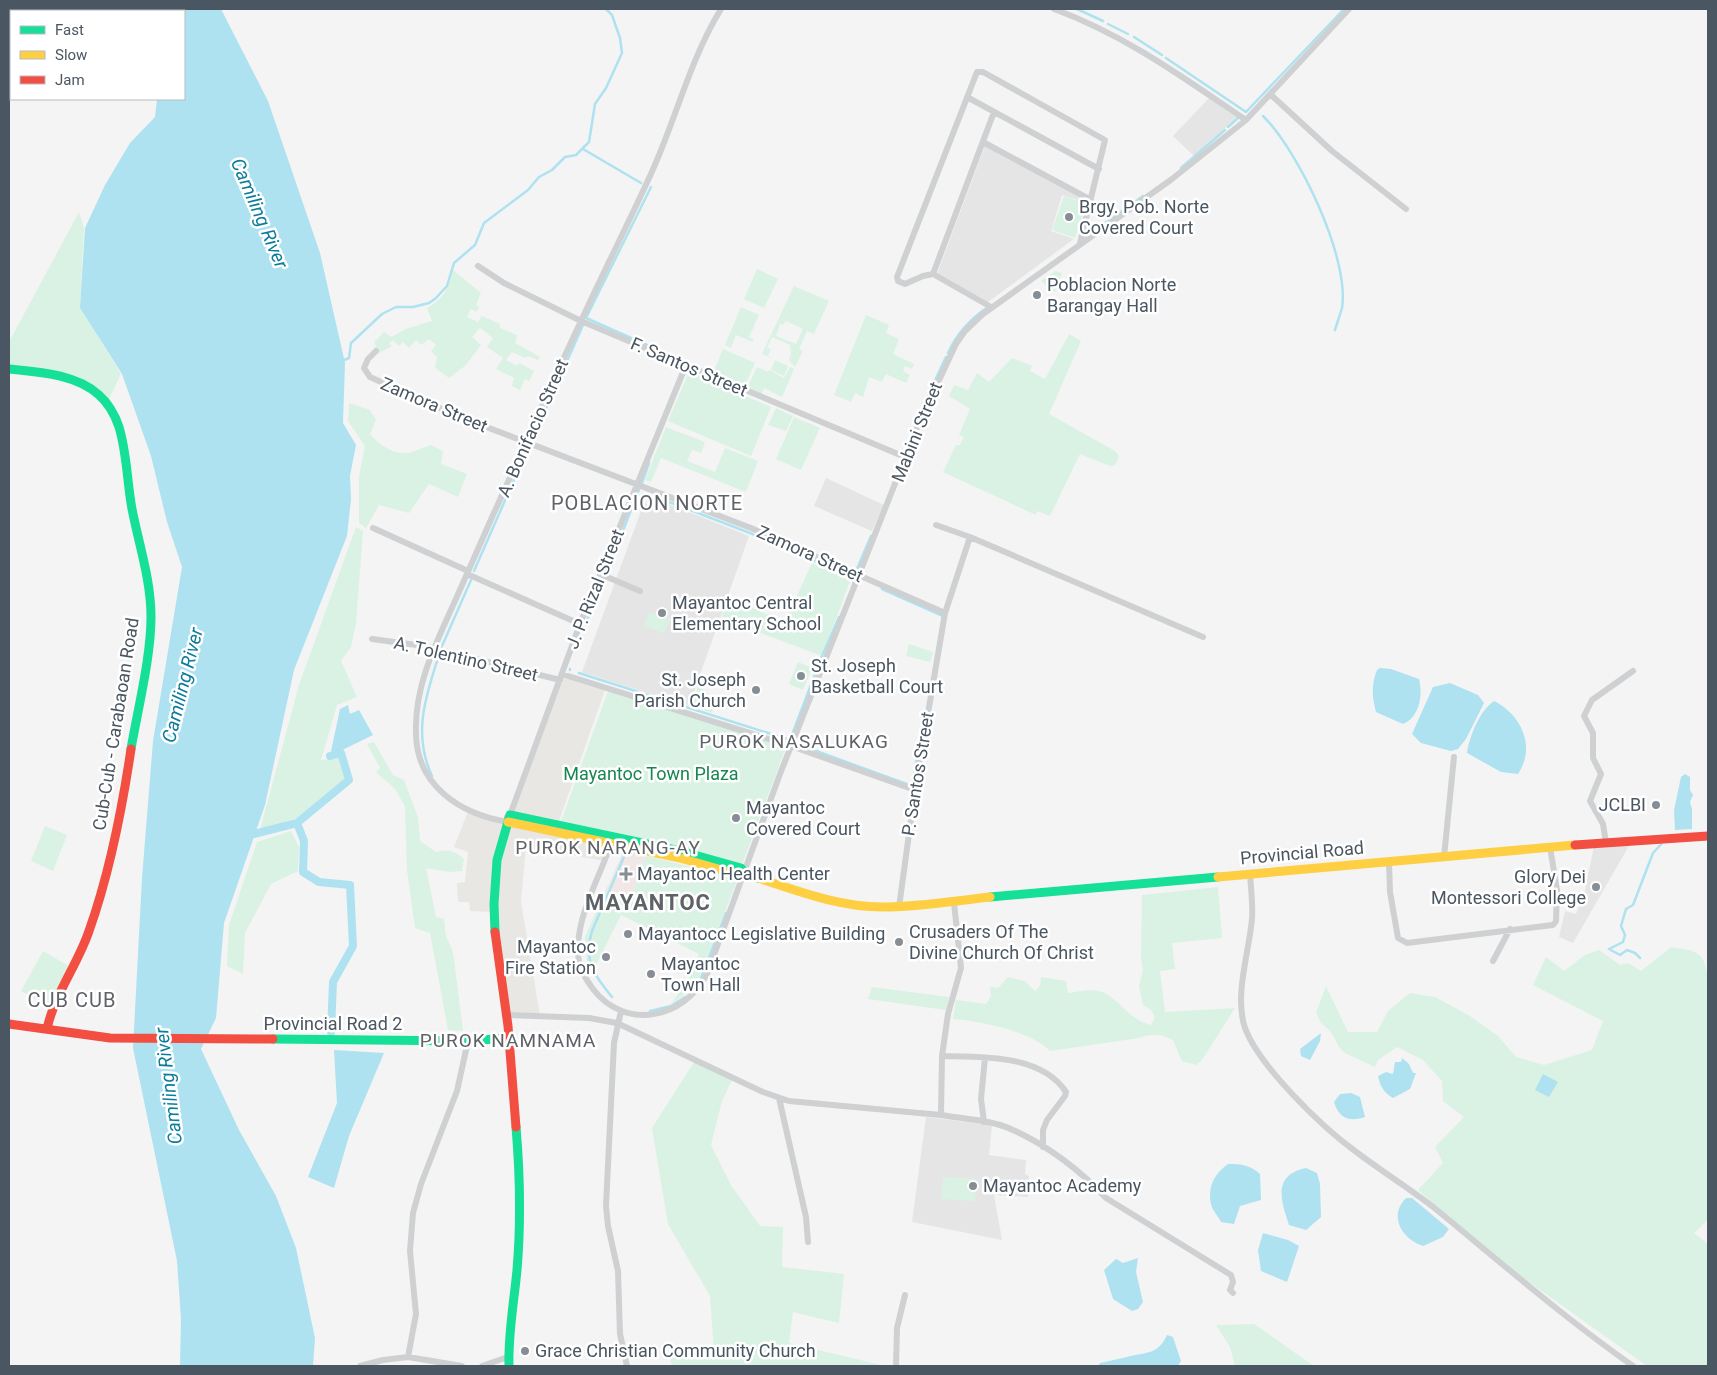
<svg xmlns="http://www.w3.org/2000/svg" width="1717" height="1375" font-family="Roboto,sans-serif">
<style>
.commercial{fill:#e8e7e3}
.education{fill:#e6e5e6}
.medical{fill:#f1e7e6}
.green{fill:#d9f2e3;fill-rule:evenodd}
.water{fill:#aee2f0}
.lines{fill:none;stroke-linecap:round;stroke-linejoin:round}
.stream{stroke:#aee2f0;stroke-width:2.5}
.canal{stroke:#aee2f0;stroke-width:8}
.street{stroke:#ced0d2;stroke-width:6}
.fast{stroke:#16e098;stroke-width:9}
.slow{stroke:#ffcf43;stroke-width:9}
.jam{stroke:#f24e42;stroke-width:9}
.poi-dot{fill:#868d94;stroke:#fff;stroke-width:2}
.labels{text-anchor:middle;stroke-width:5;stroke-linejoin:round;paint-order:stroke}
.poi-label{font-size:18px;fill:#4a5661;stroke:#fff;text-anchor:start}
.street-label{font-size:18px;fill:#4a5661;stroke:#fff}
.park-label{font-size:18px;fill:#17864f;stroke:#fff}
.water-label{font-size:19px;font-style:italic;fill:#0c7c9b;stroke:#fff}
.neighbourhood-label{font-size:19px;letter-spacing:1px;fill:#5f6368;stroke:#fff}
.quarter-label{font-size:20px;letter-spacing:1px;fill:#5f6368;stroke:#fff}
.district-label{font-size:22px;font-weight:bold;letter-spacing:1px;fill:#5f6368;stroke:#fff}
</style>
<rect width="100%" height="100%" fill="#f4f4f4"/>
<path class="commercial" d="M564,675l41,15 -47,134 -46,-10z
M469,809l39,13 104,21 -7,18 -79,-14 -5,55 19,114 -33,-1 -13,-103 -24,-1 -1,-9h-11l-1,-19 8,-1 3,-30 -14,-5z"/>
<path class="education" d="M1209,98l28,19 -42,40 -22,-21z
M985,146l103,56 -1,1 -25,-8 -11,36 23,8 -86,63 -51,-28z
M826,478l58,27 -12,26 -58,-25z
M656,499l93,37 -60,170 -107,-34 62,-169 9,3z
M1630,844l-57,99 -14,-6 6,-26 11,3 8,-19 10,-49z
M926,1117l66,8 -3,30 37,5 -1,14 4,2 -1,21 -34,-2 8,45 -90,-18z"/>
<path class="medical" d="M624,850l22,6 -16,45 -25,-9z"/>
<path class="green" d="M1064,196l23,8 -12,34 -23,-8z
M79,212l5,16 -4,80 41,66 -14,29 -25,-19 -73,-16v-26z
M757,269l21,10 -14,29 -20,-9z
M453,270l28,23 -5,12 3,2 -2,5 -6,-3 -4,8 11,5 4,-6 18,8v4l17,7 -2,8 25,14 -2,3 -10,-4 -3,2 -13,-6 -6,8 11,6 2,-3 15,8 -5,10 -4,-2 -5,11 -8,-4 2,-8 -18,-9 7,-11 -16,-11 6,-9 -13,-10 -8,9 9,8 -15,20 -17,13 -14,-10 2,-11 -6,-6 5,-6 -7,-6 -8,6 -5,-5 -7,8 -6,-6 -4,4 -6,-6 -4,3 3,3 -13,7 -4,-5 1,-2 -2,-4 10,-10 7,5 15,-8 26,-8 -5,-13c17,-10 22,-19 26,-38z
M1055,271l7,2 -7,19 -14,-11z
M794,286l35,15 -15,33 -7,-3 -8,18 4,2 -8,16 -6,-7 2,-6 -1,-9 -18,-8 -5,11 4,1 -3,6 4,3 -10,-4zM786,321l17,8 -7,15 -20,-8 4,-12 3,1z
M741,307l18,8 -10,22 5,3 -1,2 -17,-7 -5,13 -6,-3z
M866,315l23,10 -3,8 13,6 -6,15 21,10 -2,5 -7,-3 -2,5 7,4 -4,8 -20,-9 -4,8 -13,-5 -6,20 -8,-4 -4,9 -17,-7z
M1069,334l12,7 -32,73 66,37 4,5 -4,9 -5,1 -30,-12 -30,62 -13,-5 -1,4 -93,-43 13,-27h4l4,-8 -5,-2 11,-26 -21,-13 5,-11 14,5 9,-17 12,9 23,-24 20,8 -2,5 15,8z
M723,349l32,14 -11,25 -31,-15z
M775,360l13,6 -4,10 -13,-6z
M757,367l11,5 1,-2 15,8 6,-11 4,2 -12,28 -18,-9 -3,7 -14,-7z
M689,372l82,35 -20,49 -83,-35z
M349,403l21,7 6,10 -6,14c9,11 26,23 42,18 6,-2 12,-5 19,-7l12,6 -2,13 26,10 -9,23 -29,-13 -20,29 -30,-8 -13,23 -7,-5v-46l6,-31 -17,-25z
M776,408l17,8 -7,15 -18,-6z
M794,417l26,11 -19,42 -25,-11z
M666,427l39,15 -4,11 -9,-3 -5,11 28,11 10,-24 33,13 -12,31 -85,-34 -10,24 -6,-2z
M356,527l7,4 -7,92 -5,24 -10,14 16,36 -20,8 -16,55 17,-2 7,21 -48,39 -37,12 39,-145z
M812,563l38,18 -28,75 -101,-38 8,-20 56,24z
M649,612l22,7 -7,14 -20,-7z
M909,644l24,8 -3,10 -24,-6z
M798,662l14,6 -9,22 -14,-6z
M698,686c11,5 17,15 14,27l-21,-7z
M608,691l178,56 -44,118 -75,-21 -107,-20z
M374,742l19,33 11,5 14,37 2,24 16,11c12,-3 18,-2 28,7l-2,12 -13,1 -23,-4 10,49 8,2 2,17 7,16 10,79 -15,-1 -18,-97 -15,-5 -8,-58 -2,-64 -10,-17 -19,-17 4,-4 -13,-24z
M45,826l22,9 -14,36 -22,-10z
M291,831l8,16 -1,24 -27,13 -26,49 -2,41 -16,-8 2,-41 28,-83z
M646,856l92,22 -42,108 -25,18 18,-26 10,-24 -78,-39 -27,54 -7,-2 -2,-30 20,-45 25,9z
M1218,887l4,51 -50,5 3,26 -15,2 5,41 70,-4 -33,52 -6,5 -14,-4 -9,-21c-13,-6 -20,-7 -34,-2l-89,13c-19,-20 -71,-30 -97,-32l3,-19 30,4 5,-8 -1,-9 8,1 10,-11 17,4 10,10 5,-5 1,-9 25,4 2,12c9,-1 22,-4 31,-2 19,5 29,29 52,34l4,-7 -4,-8 -8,-5 -4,-19 4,-16 -2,-12 1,-63z
M1671,947c26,4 34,4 37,33v240l-14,13 14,11v122h-61l-139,-99 -90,-77 25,-27 -8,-16 29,-30 -21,-16 -1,-20 -19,-21 -26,-13 -19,13 -3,7 -30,-14 -6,-6 -8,-15 -10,-9 -5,-10 10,-27 22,46h29l11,-21 22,-18 25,4 35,19 28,20 18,21 28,8 48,-15 11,-29 -70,-36 13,-28 18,14 21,-16 14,-5 21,15 8,-2 13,8z
M43,951l29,17 -22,39 -29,-16z
M872,987l77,10 -3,13 -78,-11z
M696,1059l37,19 -11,23 -11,44 20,40 29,41 23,1 -1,40 62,7 -5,49 -46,-11 -4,31 96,23h-213l-3,-9 45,-7 -4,-54 -42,-72 -16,-96z
M943,1177l34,2 -2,22 -34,-2z
M1254,1324l60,42h-79l-5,-19 -14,-22z"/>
<path class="water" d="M79,9h142l47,92 52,152 25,110 -2,60 13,22 -6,31 1,23 -4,37 -53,134 -29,135 -41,118 -8,95 -15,31 38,81 37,66 20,52 19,90 -2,28h-133l1,-47 -4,-58 -44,-213 9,-170 11,-137 29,-174 -15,-45 -16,-66 -29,-82 -42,-66 5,-80 20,-43 25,-42 25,-26 2,-18h27v-88h-102z
M1380,668l11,1 28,10c4,16 1,38 -16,45l-27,-12c-4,-15 -5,-27 1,-42z
M1450,683l28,12 6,8 -18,36 -8,10 -7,2 -30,-8 -9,-9 21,-47z
M1494,701c28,14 42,46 24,73l-17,-2 -34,-19c2,-16 13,-43 27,-52z
M348,705l2,9 9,-4 14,25 -43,21 10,-47z
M1685,774l5,3v13l3,5 -3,7 2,7v20l-17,1 -1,-20 7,-33z
M1321,1033l-1,8 -10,19 -9,-4 -1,-7z
M334,1050l50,3 -35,83 -15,52 -26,-11 29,-74z
M1402,1058l7,6 4,9h3l-6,16 -17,9c-9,-5 -13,-12 -15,-22l8,-4 7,2 2,-12h6z
M1543,1074l15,8 -9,15 -14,-7z
M1351,1093l9,4 5,20c-15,5 -26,2 -31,-15l6,-8z
M1228,1164c14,0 22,1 32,10l1,26 -21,6 -6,18 -13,-2c-3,-6 -9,-12 -10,-18 -4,-17 4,-31 17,-40z
M1306,1168l11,5 3,11 1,33 -15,13 -17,-5c-8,-24 -17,-50 17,-57z
M1406,1198h6l37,31 -6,8 -20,9c-21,-7 -35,-30 -17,-48z
M1263,1233l25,7 11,6 -12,36 -26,-11 -3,-21z
M1138,1258l-2,14 7,30 -5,7 -6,2 -19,-12 -9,-29 12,-11 7,4z
M1167,1335l6,2 8,24 -3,5h-80l2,-3c11,-2 21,-5 31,-7 17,-4 27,-2 36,-21z"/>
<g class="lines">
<path class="stream" d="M1077,9l26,12
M1108,24l20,10
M1134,37l28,18
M1166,58l80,54 98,-103
M1263,116c35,34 87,142 79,192 -2,7 -5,15 -7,22
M1228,127l11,-10
M583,149l58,34
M1181,168l44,-38
M1083,239l60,-43
M586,318l81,36
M586,318l65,-131
M948,353c9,-20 22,-34 40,-46
M344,360l5,-2 2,-15 31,-29 14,-7h17l16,-4 7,-5 11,-12 7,-23 21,-18 9,-22 44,-33 11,-13 13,-7 13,-13 11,-2 13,-13 6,-38 11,-16 16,-35 -2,-15 -8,-23 -6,-6
M925,402l21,-45
M533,438l50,-113
M642,483l7,-20
M664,500l86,33 104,45 -1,4
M857,569l14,-33
M474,571l54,-123
M606,574l34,-87
M882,589l61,27
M587,620l17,-42
M442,646l29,-66
M823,654l16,-37
M570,670v-1
M579,673l211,67 32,-84
M808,748l104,38 7,-40
M432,776c-20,-43 -6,-81 8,-124
M1640,958l-5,-5 -8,-3 -7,5 -11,-6 14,-7 2,-7 -4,-9 5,-17 7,-4 20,-52 12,-13
M701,978l25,-65
M612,997c-18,-22 -29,-36 -20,-66l34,-79
M650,1011l21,-5 14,-9"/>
<path class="canal" d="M297,823l52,-43 -8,-27 -11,3
M254,834l43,-11 7,18 -1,31 16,10 31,3 3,61 -20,36 -2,50"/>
<path class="street" d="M1054,9c71,26 130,69 192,111
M1270,94l62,57 74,58
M967,97l132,72
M983,142l108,58
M478,266l26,17 77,38 324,136
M933,274l61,-162
M991,307l-58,-33 -10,2 -18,8 -7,-3 -1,-4 80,-205h6l122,68 -25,103
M376,351l-8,8 -4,9 6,9 90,40 291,111 194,85
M936,525l34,12 233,100
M373,528l95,43
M467,574l113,50
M600,574l40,17
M372,639l52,7 136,34
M562,674l229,72 124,44
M507,817l3,-2 70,-191 106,-259
M508,822c-48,-8 -91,-36 -92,-88 -2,-48 20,-91 39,-133 13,-29 25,-57 38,-86 30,-65 58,-131 89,-196 22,-48 46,-95 68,-143 26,-56 39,-115 71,-167
M612,840c-11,37 -40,81 -33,122 2,9 8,19 14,27 32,42 91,30 114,-15l73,-200 139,-351 37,-79 9,-13 18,-17 189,-135 74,-59 103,-111
M1606,843l-3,-19 -13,-23 11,-27 -8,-16v-25l-9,-17 8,-16 41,-29
M1444,857l10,-100
M1389,862l1,30 8,46 9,5 146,-18 3,-4 1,-31 -7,-43
M1250,874c1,15 3,30 2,45 -3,34 -18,76 -7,109 14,38 77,99 110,123 25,19 52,36 77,55 66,54 131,111 201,160
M899,907l16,-117 30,-177 25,-76
M1493,961l17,-32
M621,1011l-7,32 -8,163 2,20 10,45 2,63 7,32
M507,1015l82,3 28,5 146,69 26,9 152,14 1,-59 6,-42 13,-46 -7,-65
M942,1056c39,1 99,-2 124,36l-1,4 -18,24 -4,10v17
M779,1098l27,119 2,25
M941,1115c23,4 51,5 72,15 34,15 68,41 93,68l125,77 2,7 -3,8 3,3
M984,1122l-3,-23 4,-41
M408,1357l8,-43 -6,-63 3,-38 8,-29 36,-93 11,-50
M360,1366l23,-6 25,-3 54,9
M482,1366l26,-9
M896,1366l1,-38 8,-33"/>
<path class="fast" d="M9,369c29,3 67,5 90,26 9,8 16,20 20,32 8,26 8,55 13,82 7,36 19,71 19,108 0,40 -13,91 -20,132
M990,897l228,-20
M495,932l-1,-28 3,-44 13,-45 170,36 61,17 4,5 13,5
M273,1039l195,2 41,-3
M509,1366c-1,-33 5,-64 8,-96 4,-47 3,-96 -1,-143"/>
<path class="slow" d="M508,822l172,36 59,17 6,-2
M1218,877l357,-32
M758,878c40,13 81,29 124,29 35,0 72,-6 108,-10"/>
<path class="jam" d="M1575,845l133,-9
M495,932l13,94 8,101
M9,1024l101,14 163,1
M47,1029c7,-34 31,-65 42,-98 21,-59 33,-121 42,-182"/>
</g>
<g class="poi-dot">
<circle cx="1069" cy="217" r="5"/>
<circle cx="1037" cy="295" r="5"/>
<circle cx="662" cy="613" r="5"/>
<circle cx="801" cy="676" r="5"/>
<circle cx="756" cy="690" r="5"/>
<circle cx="1656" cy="805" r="5"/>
<circle cx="736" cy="818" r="5"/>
<path d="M623.5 866.5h5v5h5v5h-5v5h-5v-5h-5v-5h5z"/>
<circle cx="1596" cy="887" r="5"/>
<circle cx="628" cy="934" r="5"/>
<circle cx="899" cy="942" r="5"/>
<circle cx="606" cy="957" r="5"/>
<circle cx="651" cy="974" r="5"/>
<circle cx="973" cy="1186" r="5"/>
<circle cx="525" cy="1351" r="5"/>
</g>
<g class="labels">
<g class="poi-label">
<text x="1079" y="213">Brgy. Pob. Norte<tspan x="1079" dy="21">Covered Court</tspan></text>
<text x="1047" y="291">Poblacion Norte<tspan x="1047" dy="21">Barangay Hall</tspan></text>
<text x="672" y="609">Mayantoc Central<tspan x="672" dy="21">Elementary School</tspan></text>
<text x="811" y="672">St. Joseph<tspan x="811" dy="21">Basketball Court</tspan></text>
<text x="746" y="686" text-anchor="end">St. Joseph<tspan x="746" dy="21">Parish Church</tspan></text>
<text x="1646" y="811" text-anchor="end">JCLBI</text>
<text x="746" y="814">Mayantoc<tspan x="746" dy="21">Covered Court</tspan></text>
<text x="637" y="880">Mayantoc Health Center</text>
<text x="1586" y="883" text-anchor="end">Glory Dei<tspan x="1586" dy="21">Montessori College</tspan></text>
<text x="909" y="938">Crusaders Of The<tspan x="909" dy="21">Divine Church Of Christ</tspan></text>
<text x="638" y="940">Mayantocc Legislative Building</text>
<text x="596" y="953" text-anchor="end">Mayantoc<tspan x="596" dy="21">Fire Station</tspan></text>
<text x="661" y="970">Mayantoc<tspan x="661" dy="21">Town Hall</tspan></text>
<text x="983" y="1192">Mayantoc Academy</text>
<text x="535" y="1357">Grace Christian Community Church</text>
</g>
<g class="street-label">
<text transform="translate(689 367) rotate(23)" y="6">F. Santos Street</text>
<text transform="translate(434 405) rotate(23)" y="6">Zamora Street</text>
<text transform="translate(533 428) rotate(-66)" y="6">A. Bonifacio Street</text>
<text transform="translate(917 432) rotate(-68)" y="6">Mabini Street</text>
<text transform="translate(810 554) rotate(24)" y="6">Zamora Street</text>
<text transform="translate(595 589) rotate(-68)" y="6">J. P. Rizal Street</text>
<text transform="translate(466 659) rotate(13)" y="6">A. Tolentino Street</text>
<text transform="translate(116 724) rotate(-81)" y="6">Cub-Cub - Carabaoan Road</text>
<text transform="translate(918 774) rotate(-81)" y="6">P. Santos Street</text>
<text transform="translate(1302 853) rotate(-5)" y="6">Provincial Road</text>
<text x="333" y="1030">Provincial Road 2</text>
</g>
<g class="park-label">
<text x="651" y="780">Mayantoc Town Plaza</text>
</g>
<g class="water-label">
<text transform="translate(260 213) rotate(67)" y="7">Camiling River</text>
<text transform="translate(182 685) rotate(-76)" y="7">Camiling River</text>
<text transform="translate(168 1086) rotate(-97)" y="7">Camiling River</text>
</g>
<g class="neighbourhood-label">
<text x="794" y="748">PUROK NASALUKAG</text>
<text x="608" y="854">PUROK NARANG-AY</text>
<text x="508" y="1047">PUROK NAMNAMA</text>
</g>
<g class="quarter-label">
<text x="647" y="510">POBLACION NORTE</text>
<text x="72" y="1007">CUB CUB</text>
</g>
<g class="district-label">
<text x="648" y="910">MAYANTOC</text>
</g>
</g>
<rect width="1717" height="1375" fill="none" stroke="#4a5661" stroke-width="20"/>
<rect x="10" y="10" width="175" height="90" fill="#ffffff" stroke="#b7bbc0"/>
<rect x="20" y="26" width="25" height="8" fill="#16e098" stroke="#b7bbc0"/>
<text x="55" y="35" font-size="15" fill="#4a5661">Fast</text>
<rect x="20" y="51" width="25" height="8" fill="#ffcf43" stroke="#b7bbc0"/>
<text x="55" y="60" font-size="15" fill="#4a5661">Slow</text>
<rect x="20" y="76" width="25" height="8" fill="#f24e42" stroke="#b7bbc0"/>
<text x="55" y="85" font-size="15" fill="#4a5661">Jam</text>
</svg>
